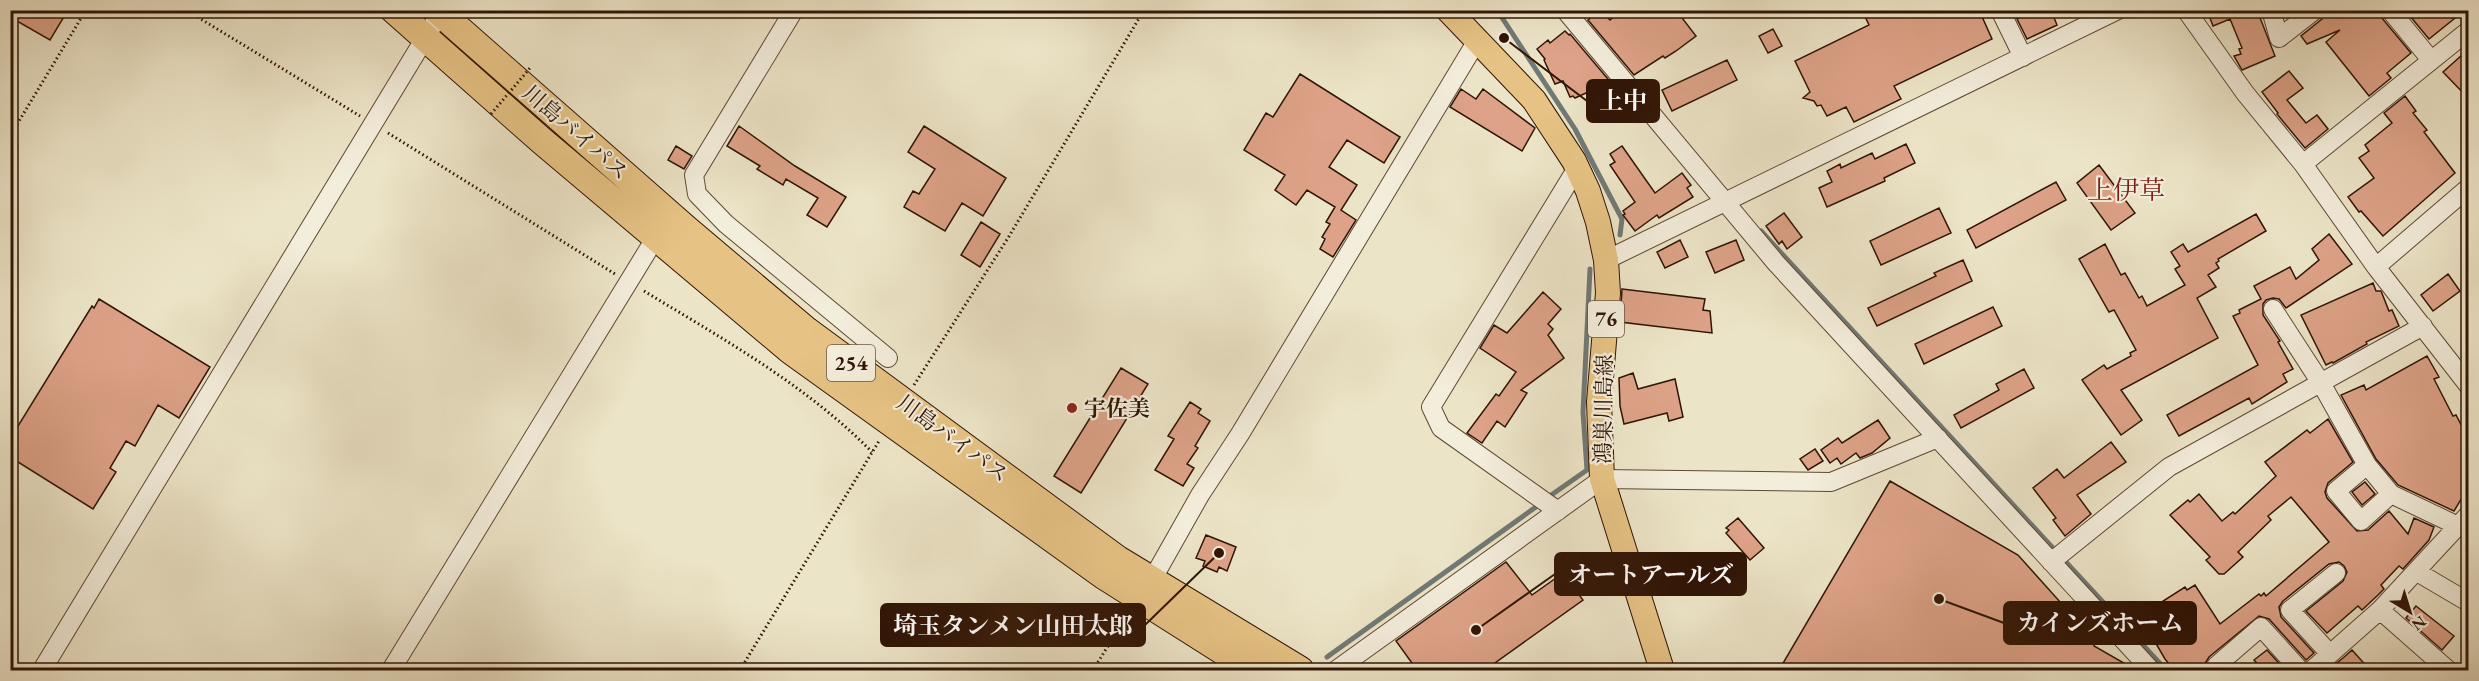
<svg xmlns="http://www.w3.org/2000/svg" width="2479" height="681" font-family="'EB Garamond','Noto Serif JP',serif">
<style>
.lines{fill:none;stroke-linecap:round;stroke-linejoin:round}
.stream{stroke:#717975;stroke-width:5}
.building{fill:#dda287;stroke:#301405;stroke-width:1.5}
.minor-casing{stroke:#5f4836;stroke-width:20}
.major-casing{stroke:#301405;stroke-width:26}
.highway-casing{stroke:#301405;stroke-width:29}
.path{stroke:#301405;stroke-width:3;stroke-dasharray:1.5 3;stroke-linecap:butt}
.minor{stroke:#f3eddb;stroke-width:18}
.major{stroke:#e6c284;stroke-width:24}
.highway{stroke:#e6c284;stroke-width:27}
.path-bridge{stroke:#301405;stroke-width:3;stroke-dasharray:1.5 3;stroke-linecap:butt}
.poi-dot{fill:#8f2418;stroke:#f3eddb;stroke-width:2}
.labels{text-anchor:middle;stroke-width:4.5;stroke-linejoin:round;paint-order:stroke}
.shield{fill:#f3eddb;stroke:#6a5545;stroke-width:1.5}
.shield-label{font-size:21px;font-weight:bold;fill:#301405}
.street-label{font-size:22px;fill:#301405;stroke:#f3eddb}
.poi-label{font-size:22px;font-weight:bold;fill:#301405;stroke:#f3eddb;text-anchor:start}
.quarter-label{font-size:26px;fill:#7a1f14;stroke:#f3eddb}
.leader{fill:none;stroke:#301405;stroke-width:2}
.callout-dot{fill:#301405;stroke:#f3eddb;stroke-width:2}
.callout{fill:#301405;stroke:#301405;stroke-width:2}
.callout-label{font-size:24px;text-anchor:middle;font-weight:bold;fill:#fff}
</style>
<rect width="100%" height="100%" fill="#ece4c7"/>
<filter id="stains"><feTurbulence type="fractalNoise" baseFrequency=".00333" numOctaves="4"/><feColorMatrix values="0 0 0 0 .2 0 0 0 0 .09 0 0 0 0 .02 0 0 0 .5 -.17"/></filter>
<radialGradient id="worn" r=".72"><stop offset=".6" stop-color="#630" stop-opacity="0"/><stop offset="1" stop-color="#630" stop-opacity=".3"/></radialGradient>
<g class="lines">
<path class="stream" d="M1497,10l78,119 47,90 -2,16
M1761,231l291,316
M1547,498l40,-28 -4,-58 7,-143
M2064,560l102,110
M1327,657l213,-153"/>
</g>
<path class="building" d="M10,10h58l-18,30 -40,-23z
M1600,10l10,10 12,-10h54l20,26 -20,15 -11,7 -2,-2 -29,19 -46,-55z
M1862,10h117l13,29 -98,47 7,13 -47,23 -8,-15 -19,9 -6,-11 -4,1 -3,-5 -11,-3 7,-6 -15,-31 74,-36z
M2031,10h20l6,15 -30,14 -10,-20z
M2207,10h50l18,46 -33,14 -8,-14 7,-2 -2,-5 3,-1 -12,-29 -17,7z
M2326,10h53l2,7 30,36 -24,20 4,5 -22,18 -43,-54 14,-12 -33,14 -6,-8 21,-17z
M2405,10h60l-36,29z
M1773,29l9,17 -14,7 -9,-17z
M1565,31l4,4 1,-1 43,51 -14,7 -2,-4 -22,10 -2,-2 -3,1 -7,-16 -8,3 -11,-24 1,-1 -8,-10 11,-9 2,3z
M2462,55l7,7v37l-26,-27z
M1727,60l10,20 -65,31 -10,-21z
M2289,71l14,17 -16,12 19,23 11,-8 11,14 -23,19 -28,-34 1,-1 -16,-21z
M1300,74l100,63 -16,26 -37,-23 -18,27 28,18 -16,25 15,10 -23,37 -13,-8 5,-10 -3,-2 8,-13 -4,-2 9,-15 -28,-17 -11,15 -21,-15 10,-15 -41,-25 22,-37 7,4z
M1461,89l15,10 7,-10 52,39 -13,23 -72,-44z
M2405,96l11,15 -3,2 14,17 -3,2 31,41 -72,63 -22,-25 -2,1 -11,-15 26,-19 -15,-20 10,-7 -4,-6 27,-22 -8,-10z
M739,126l56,40 51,31 -19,30 -20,-12 11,-17 -32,-19 -3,6 -26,-16 3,-3 -33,-20z
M924,126l82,52 -23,38 -21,-13 -17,28 -41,-24 9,-16 6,3 16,-25 -27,-17z
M1906,144l9,19 -31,15 1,3 -58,26 -8,-19 13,-6 -5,-11 13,-7 1,4 31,-15 3,6z
M676,146l16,10 -8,13 -16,-9z
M1622,146l33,47 27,-20 9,12 -4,3 6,9 -34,21 -2,-3 -22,16 -12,-16 2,-1 -2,-3 12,-9 -25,-37 5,-3 -5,-8z
M2099,165l36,48 -24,17 -34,-47z
M2056,182l10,18 -90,48 -9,-18z
M1939,208l12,25 -70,32 -11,-24z
M1784,213l18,24 -15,12 -5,-8 -3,3 -13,-18z
M2256,214l10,17 -48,28 1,2 -3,2 3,5 -11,7 8,12 -19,11 21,40 -97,52 21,30 -21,15 -39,-55 22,-15 3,4 24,-13 -1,-3 6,-3 -22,-40 -5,2 -30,-53 26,-15 16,31 4,-2 14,25 3,-2 5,10 38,-21 -10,-16 5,-3 -9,-14 12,-8 5,8z
M981,222l19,12 -20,33 -19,-12z
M2329,234l23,30 -66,44 -7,-9 -6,-1 -7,2 -3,4v11l17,26 -2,1 15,27 -10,5 4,8 -35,22 -3,-6 -70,38 -12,-21 91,-50 -25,-49 7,-3 -1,-3 22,-11 -7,-13 36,-19 6,12 23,-19 -7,-11z
M1680,240l8,17 -23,11 -8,-16z
M1736,240l8,20 -29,13 -9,-21z
M1963,260l9,21 -95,45 -9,-18 68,-32 -2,-3z
M2448,274l12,17 -27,20 -12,-16z
M2373,283l3,8h5l8,20 3,-1 7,16 -33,16 1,2 -34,19 -1,-1 -6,3 -25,-50z
M1622,289l83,10 -2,11 7,1 2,22 -92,-11z
M1543,292l18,17 -13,15 5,5 -5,6 16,23 -43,32 6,3 -22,34 -8,-6 -15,22 -15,-10 29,-39 3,2 17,-24 -36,-24 14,-23 13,8z
M99,299l111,68 -31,51 -21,-13 -23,41 -9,-5 -16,27 6,4 -23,37 -83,-52v-18l82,-133 2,2z
M1993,307l9,19 -78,38 -9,-20z
M2427,356l12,21 -5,2 19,37 3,-1 13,25v46l-15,25 -56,-26 -22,-26 -35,-64 23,-10 2,5z
M1121,368l27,16 -67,109 -27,-17z
M2024,369l10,19 -73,40 -7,-13 45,-25 -3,-6z
M1633,373l5,16 37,-10 8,38 -14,4 -2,-8 -43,11 -4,-18 -1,-28z
M1190,402l11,7 -3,4 12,8 -15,25 3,2 -11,16 7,4 -11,18 -28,-16 19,-31 -6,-3z
M2328,419l25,43 -25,21 -3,9 2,6 30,33 11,-1 21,-19 19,23 6,-16 20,9 -5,13 -26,29 -4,-3 -18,19 3,4 -6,6 -16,15 -4,-4 -31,27 -21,-22 37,-30 4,-9 -3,-6 -5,-4 -10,2 -46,37 -4,6 2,10 33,36 -8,7 -37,-41 -10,-3 -50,41 -8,13h-27l-9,-11 -24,-41 9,-6 -1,-2 36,-23 2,3 8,-5 25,39 39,-30 2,2 3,-3 2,3 63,-54 -38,-45 -23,19 3,4 -33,32 5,5 -19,17h-5l-13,-14 4,-3 -40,-42 18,-15 2,2 9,-8 23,27 11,-9 2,2 41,-38 -11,-14 42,-32 3,3z
M1878,420l12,18 -18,15 -12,5 -4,-5 -15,11 -4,-6 -7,5 -9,-13 17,-12 4,5z
M2111,442l15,20 -49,33 14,19 -26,22 -12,-16 3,-2 -23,-30 24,-19 7,9z
M1815,449l8,12 -15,9 -8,-11z
M1890,481l128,74 78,87 -2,4 42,24h-357z
M2365,482l10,12 -13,11 -10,-13z
M1738,518l26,30 -14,12 -24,-27 3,-3 -3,-2z
M1206,535l30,12 -9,24 -8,-4 -2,5 -14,-6 2,-5 -9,-3z
M1506,562l26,33 31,-22 20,27 -98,70h-68l-21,-29z
M2416,606l38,30 -12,14 -36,-32z
M2267,650l18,20h-22l-9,-10z
M2352,650l18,20h-42l15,-12z"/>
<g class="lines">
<g class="minor-casing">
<path id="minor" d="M794,10l-100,165 3,19 29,30 162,134
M1565,10l211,253 375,407
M2000,10l23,47
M2186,10l59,83 58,71 73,103 92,118
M2271,10l8,28 36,-28
M2390,10l41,50
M2303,164l165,-133
M1606,260l512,-250
M2376,267l92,-79
M2273,309l48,74 46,82 24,29 67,32
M2367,465l-31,26 25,30 30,-27
M1558,511l-117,-83 -10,-21 146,-239
M2051,562l118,-95 254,-141
M2417,572l51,30
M1152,580l48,-85 40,-61 238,-395
M2380,610l68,60
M2330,654l-40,-44 46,-37
M42,670l400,-660
M391,670l265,-433
M1336,670l266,-191 229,3 107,-44
M2220,670l-4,-4 45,-39 39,43
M2312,670l68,-60 88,-95"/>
</g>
<g class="major-casing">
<path id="major" d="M1448,10l86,90 40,61 14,30 10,31 8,38 2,33 -9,109 3,77 60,191"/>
</g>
<g class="highway-casing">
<path id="highway" d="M394,10l148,131 248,209 313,225 150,95
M437,10l249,219 121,102 310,228 183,111"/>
</g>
<path class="path" d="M186,10l174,106
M388,133l227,141
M10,136l76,-126
M644,291c79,48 162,94 228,161
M914,385l94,-147 136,-228
M740,670l139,-229
M1093,670l35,-56"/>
<use href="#minor" class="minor"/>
<use href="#major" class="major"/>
<use href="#highway" class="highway"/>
<path class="path-bridge" d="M491,114l39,-46"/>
</g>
<circle class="poi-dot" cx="1072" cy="408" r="6"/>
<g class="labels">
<g class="shield">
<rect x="1588" y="301" width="36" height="36" rx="4.5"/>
<rect x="827" y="345" width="48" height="36" rx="4.5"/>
</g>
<g class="shield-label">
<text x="1606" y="326">76</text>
<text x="851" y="370">254</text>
</g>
<g class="street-label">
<text transform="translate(576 132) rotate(41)" y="8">川島バイパス</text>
<text transform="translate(1603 409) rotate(-89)" y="8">鴻巣川島線</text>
<text transform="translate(953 438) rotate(36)" y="8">川島バイパス</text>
</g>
<g class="poi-label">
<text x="1084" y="416">宇佐美</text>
</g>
<g class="quarter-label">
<text x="2126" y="199">上伊草</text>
</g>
</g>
<path class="leader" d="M1504 38L1587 101M1476 630L1555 574M1939 599L2004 623M1219 553L1145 625"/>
<g class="callout-dot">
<circle cx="1504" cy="38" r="6"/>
<circle cx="1476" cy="630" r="6"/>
<circle cx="1939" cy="599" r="6"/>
<circle cx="1219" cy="553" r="6"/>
</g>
<g class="callout">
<rect x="1587" y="80" width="72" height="42" rx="6"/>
<rect x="1555" y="553" width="191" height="42" rx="6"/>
<rect x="2004" y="602" width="192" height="42" rx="6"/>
<rect x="881" y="604" width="264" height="42" rx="6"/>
</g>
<g class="callout-label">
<text x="1623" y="109">上中</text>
<text x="1651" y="583">オートアールズ</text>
<text x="2100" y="631">カインズホーム</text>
<text x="1013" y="634">埼玉タンメン山田太郎</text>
</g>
<rect width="2479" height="681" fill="none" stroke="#ece4c7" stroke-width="36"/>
<rect x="12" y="12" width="2455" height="657" fill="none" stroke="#301405" stroke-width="3"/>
<rect x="18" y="18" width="2443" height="645" fill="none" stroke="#301405" stroke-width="1.5"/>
<g transform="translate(2410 612) rotate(142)" stroke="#f3eddb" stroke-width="4.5" paint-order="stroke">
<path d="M0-4.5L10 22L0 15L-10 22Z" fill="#301405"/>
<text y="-9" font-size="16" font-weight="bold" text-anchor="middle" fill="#301405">N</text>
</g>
<rect width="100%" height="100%" filter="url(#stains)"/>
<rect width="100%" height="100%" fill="url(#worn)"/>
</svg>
